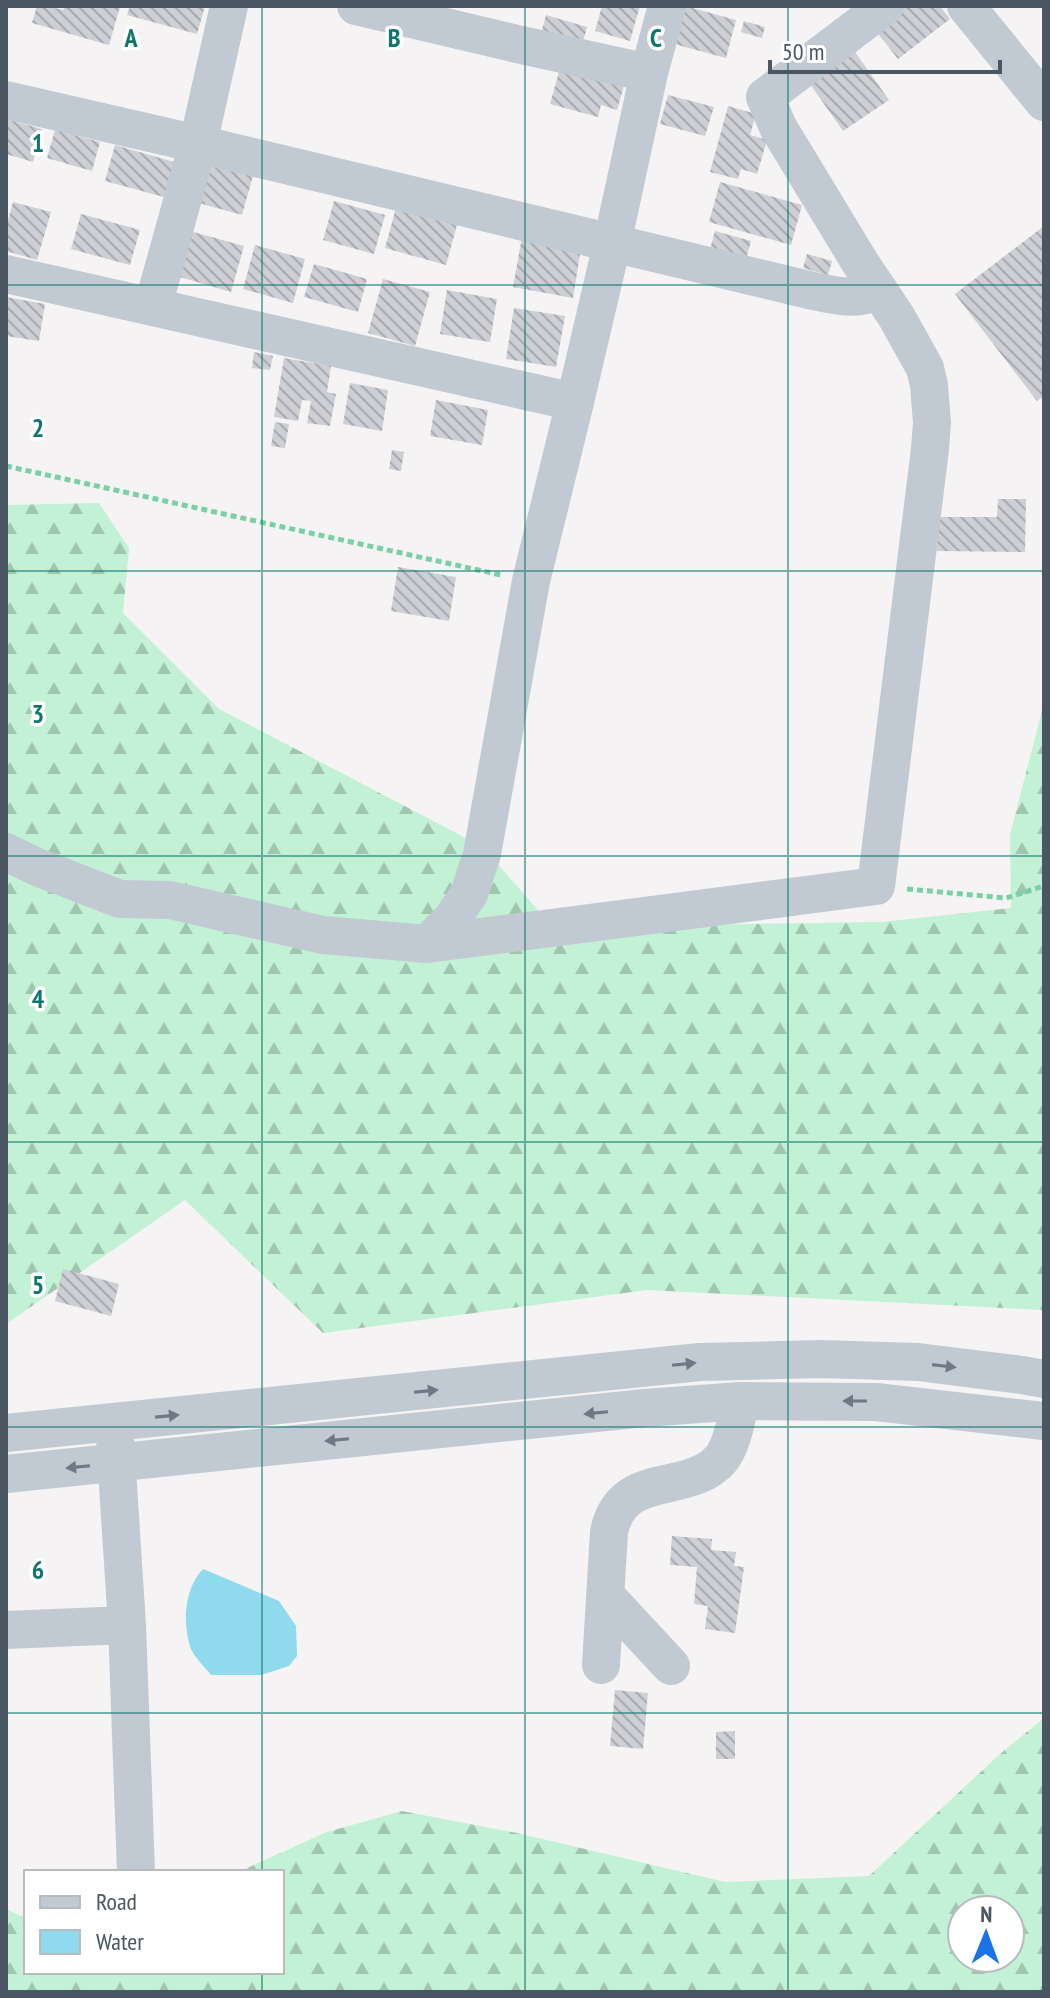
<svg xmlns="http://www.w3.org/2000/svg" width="1050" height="1998" font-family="'PT Sans Narrow',sans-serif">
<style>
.forest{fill:url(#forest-firs);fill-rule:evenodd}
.water{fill:#90daee}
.building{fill:url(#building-back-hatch)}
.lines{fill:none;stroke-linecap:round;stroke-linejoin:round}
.path{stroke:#7ad0a6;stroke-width:5;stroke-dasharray:6 4;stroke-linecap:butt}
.minor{stroke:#c1cad2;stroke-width:38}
.oneway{fill:#6e7983}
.grid{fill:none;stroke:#0f766e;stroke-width:2;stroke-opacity:0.55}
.grid-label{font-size:26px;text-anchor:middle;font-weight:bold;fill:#0f766e;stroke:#fff;stroke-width:7;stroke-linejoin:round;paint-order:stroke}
</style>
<defs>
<pattern id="forest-firs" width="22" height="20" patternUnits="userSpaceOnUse" patternTransform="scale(2)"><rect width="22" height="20" fill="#c3f1d5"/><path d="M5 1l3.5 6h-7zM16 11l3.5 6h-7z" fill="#a0c6b0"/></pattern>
<pattern id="building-back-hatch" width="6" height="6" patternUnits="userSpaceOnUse" patternTransform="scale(2)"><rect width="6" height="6" fill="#cdcfd5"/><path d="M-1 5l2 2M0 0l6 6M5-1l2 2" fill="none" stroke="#a8abb0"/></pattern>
</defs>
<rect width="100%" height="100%" fill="#f5f3f3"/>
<path class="forest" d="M99,503l30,45 -6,65 96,96 264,138 60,69 144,9 195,-3 129,-14 -1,-73 34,-132v607l-397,-20 -324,43 -138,-133 -179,124v-819z
M1044,1718v274h-1038v-83l15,7 5,-1v57h256v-100h-44l89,-40 75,-21 115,22 208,49 144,-6 131,-122zM962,1910h48v48h-48z"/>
<path class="water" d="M203,1569l76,32 17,25 1,30 -8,10 -28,9h-50c-6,-8 -16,-17 -20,-26 -9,-25 -7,-60 12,-80z"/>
<path class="building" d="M37,6h10l16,4 2,-4 55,1 -11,38 -77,-22z
M130,6h75l-8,28 -70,-19z
M602,6h38l-10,35 -35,-10z
M685,6l51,14 -10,38 -52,-14z
M898,6h42l10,13 -52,40 -26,-33z
M546,15l41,12 -5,18 -41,-11z
M744,21l21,6 -3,11 -21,-6z
M855,52l34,48 -46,31 -33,-47z
M560,68l64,18 -7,24 -16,-5 -3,12 -48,-13z
M668,95l46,12 -9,29 -45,-12z
M728,106l28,8 -6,21 17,5 -10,34 -16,-5 -3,10 -28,-7z
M6,119l36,10 -9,33 -27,-8z
M55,130l45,12 -8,29 -45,-13z
M115,145l59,17 -10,35 -59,-16z
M199,162l54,14 -11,39 -54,-15z
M720,182l82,23 -11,40 -82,-23z
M334,201l51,14 -11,39 -51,-14z
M13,202l38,10 -14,48 -31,-9v-23z
M396,208l61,17 -11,40 -61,-17z
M81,214l59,16 -10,35 -59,-16z
M1044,226v170l-7,5 -82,-107z
M186,230l58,16 -13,46 -58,-17z
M715,231l36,10 -6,22 -36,-10z
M522,237l59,11 -8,50 -60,-11z
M255,245l50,14 -12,44 -50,-14z
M807,254l25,7 -4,14 -25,-7z
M314,264l53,15 -9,33 -54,-15z
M383,279l47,13 -15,54 -47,-13z
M447,290l50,9 -7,43 -50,-8z
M6,297l39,7 -6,37 -33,-5z
M514,308l51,8 -9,51 -50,-8z
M254,352l19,4 -3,14 -18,-2z
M284,358l47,8 -4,26 9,2 -6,32 -23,-3 4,-22 -9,-1 -4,21 -24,-4z
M350,383l38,7 -6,41 -39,-7z
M436,400l52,10 -6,35 -52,-9z
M275,422l14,2 -4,24 -14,-2z
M392,450l12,2 -3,19 -12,-2z
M998,499h28l-1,53 -88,-1 1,-34h59z
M398,567l58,10 -7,44 -58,-10z
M63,1269l56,15 -8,32 -56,-15z
M672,1536l40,3 -1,11 25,2 -2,14 10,1 -9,66 -30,-4 3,-23 -14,-2 3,-37 -27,-2z
M615,1690l33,3 -5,56 -33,-3z
M735,1731v28h-19v-27z"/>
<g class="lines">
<path class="path" d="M6,466l495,109
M907,889l99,9 38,-12"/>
<path class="minor" d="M356,6l161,38 132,29
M966,6l78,96
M6,100l192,44 615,147c23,4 43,11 65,-1
M6,274l569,128
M153,306l45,-162 31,-138
M6,852l31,15 83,32 50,1 153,35 104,9 449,-58 54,-437 2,-26 -3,-38 -4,-17 -29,-52 -35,-52 -83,-137 -13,-30 120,-91
M427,944l24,-24 18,-26 13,-40 49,-273 44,-179 37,-158 37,-171 18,-67
M6,1433l694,-71 120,-3 98,3 104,13 22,4
M115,1439l12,186 9,247
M6,1474l639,-66 96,-7 135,1 168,19
M606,1596l65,70
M6,1630l121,-5
M601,1665l8,-133c13,-64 79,-35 112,-73 12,-15 15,-40 20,-58"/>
</g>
<defs><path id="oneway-solid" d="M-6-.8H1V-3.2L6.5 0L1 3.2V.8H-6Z" transform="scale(2)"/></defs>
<g class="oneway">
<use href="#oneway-solid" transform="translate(684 1364) rotate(-6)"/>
<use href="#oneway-solid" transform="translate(944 1366) rotate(7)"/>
<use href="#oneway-solid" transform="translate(426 1391) rotate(-6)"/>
<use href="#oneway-solid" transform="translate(855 1401) rotate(-180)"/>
<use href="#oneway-solid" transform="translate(596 1413) rotate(174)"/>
<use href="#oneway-solid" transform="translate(167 1416) rotate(-5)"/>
<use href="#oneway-solid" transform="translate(337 1440) rotate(174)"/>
<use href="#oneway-solid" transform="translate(78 1467) rotate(174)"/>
</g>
<path class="grid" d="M262,6v1866M525,6v1986M788,6v1986M6,285h1038M6,571h1038M6,856h1038M6,1142h1038M6,1427h1038M6,1713h1038M262,1972v20"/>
<g class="grid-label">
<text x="131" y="47">A</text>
<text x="394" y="47">B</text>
<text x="656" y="47">C</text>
<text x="38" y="152">1</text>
<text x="38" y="437">2</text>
<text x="38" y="723">3</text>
<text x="38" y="1008">4</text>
<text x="38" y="1294">5</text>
<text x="38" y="1579">6</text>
</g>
<rect width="1050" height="1998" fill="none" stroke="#4a5661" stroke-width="16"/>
<rect x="24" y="1870" width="260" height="104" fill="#ffffff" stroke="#b7bbc0" stroke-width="2"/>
<rect x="40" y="1896" width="40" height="12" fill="#c1cad2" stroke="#b7bbc0" stroke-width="2"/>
<text x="96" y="1910" font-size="24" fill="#4a5661">Road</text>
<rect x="40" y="1930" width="40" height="24" fill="#90daee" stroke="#b7bbc0" stroke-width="2"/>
<text x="96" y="1950" font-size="24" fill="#4a5661">Water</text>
<g transform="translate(986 1934) rotate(1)"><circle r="38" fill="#ffffff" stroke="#b7bbc0" stroke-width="2"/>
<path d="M0-6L14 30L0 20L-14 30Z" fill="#1a73e8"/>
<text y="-12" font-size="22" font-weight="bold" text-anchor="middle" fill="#4a5661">N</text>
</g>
<path d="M770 60v12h230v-12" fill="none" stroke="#4a5661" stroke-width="4"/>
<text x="782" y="60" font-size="24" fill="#4a5661" stroke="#ffffff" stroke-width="6" paint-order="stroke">50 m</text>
</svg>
